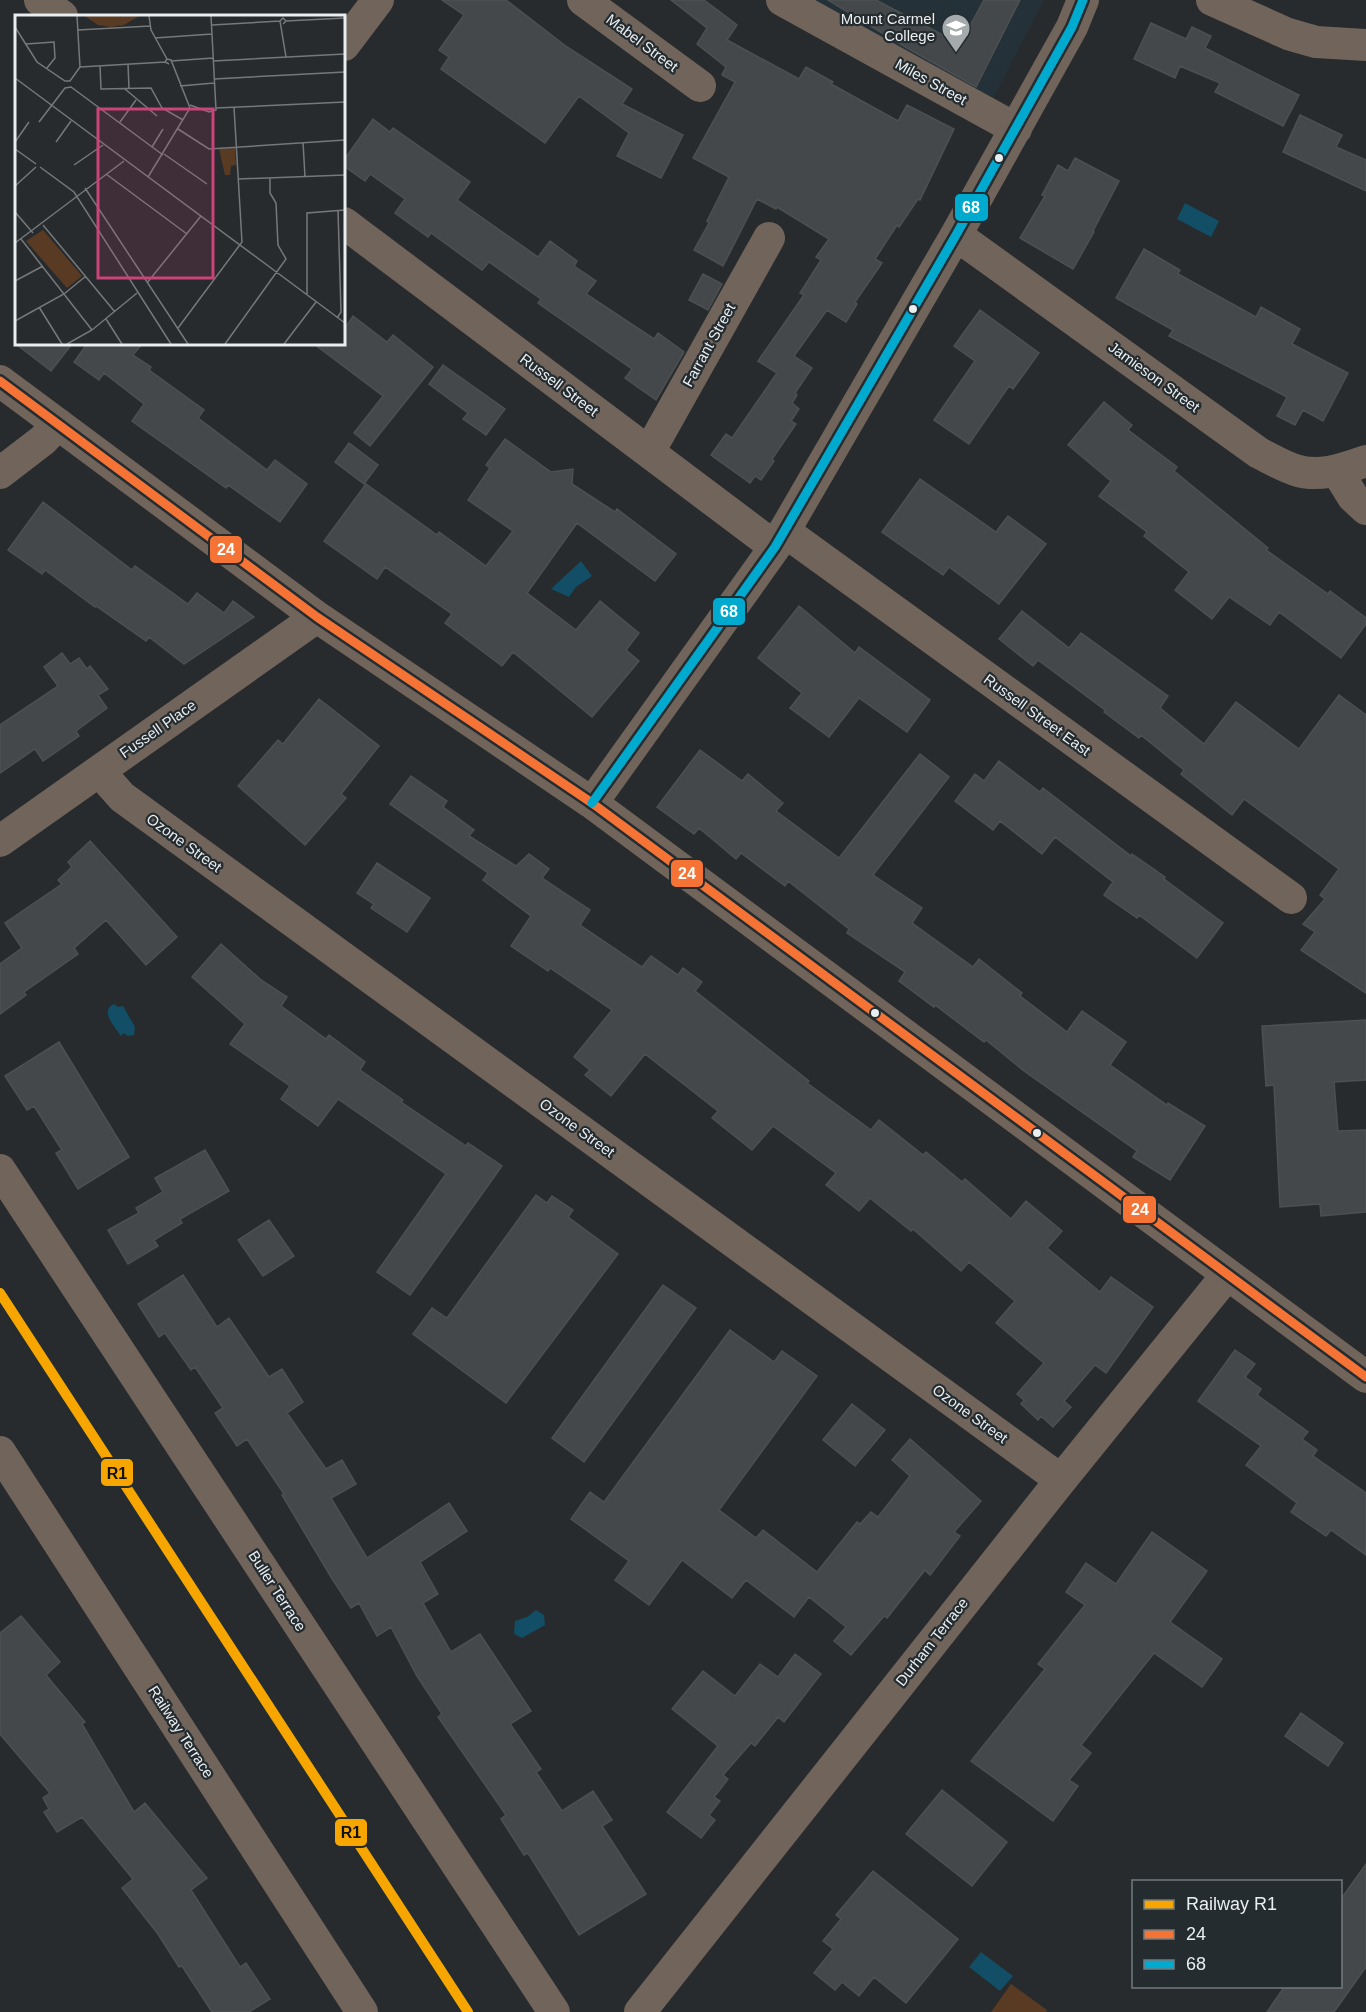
<svg xmlns="http://www.w3.org/2000/svg" width="1366" height="2012" font-family="Arial,sans-serif">
<style>
.built{fill:#243138}
.green{fill:#593a23}
.water{fill:#124e65}
.building{fill:#45484a;stroke:#4c5051;stroke-width:1.5}
.lines{fill:none;stroke-linecap:round;stroke-linejoin:round}
.minor{stroke:#70645b;stroke-width:32}
.bus-1-casing{stroke:#242c30;stroke-width:14}
.bus-2-casing{stroke:#242c30;stroke-width:14}
.bus-1{stroke:#f57335;stroke-width:9}
.bus-2{stroke:#00a9ce;stroke-width:9}
.rail-1-casing{stroke:#242c30;stroke-width:15}
.rail-1{stroke:#f7a600;stroke-width:10}
.bus-dot{fill:#e9eef1;stroke:#242c30;stroke-width:2}
.labels{text-anchor:middle;stroke-width:4.5;stroke-linejoin:round;paint-order:stroke}
.poi-label{font-size:15px;fill:#e9eef1;stroke:#242c30;text-anchor:end}
.street-label{font-size:15px;fill:#e9eef1;stroke:#242c30}
.inset-road{fill:none;stroke:#75797b;stroke-width:1.5}
.view{fill:#ca4379;fill-opacity:0.15;stroke:#ca4379;stroke-width:3}
.inset-edge{fill:none;stroke:#e9eef1;stroke-width:3}
.line-badge{stroke:#242c30;stroke-width:2}
.badge-label{font-size:16px;text-anchor:middle;font-weight:bold;fill:#fff}
.pale-badge-label{font-size:16px;text-anchor:middle;font-weight:bold;fill:#111}
</style>
<rect width="100%" height="100%" fill="#272b2d"/>
<path class="built" d="M804,0h240l-55,106z"/>
<path class="green" d="M1011,1984l36,26 -1,2h-55z"/>
<path class="water" d="M1185,203l34,18 -8,16 -34,-18z
M581,561l11,15 -16,11 -7,10 -18,-8z
M114,1004l4,3 5,-1 12,21 -1,8 -6,1 -4,-3 -3,3c-6,-9 -22,-25 -7,-32z
M536,1610l8,5 1,10 -23,13 -8,-4 1,-13 12,-4z
M981,1952l32,24 -13,15 -31,-24z"/>
<path class="building" d="M442,0h64l61,47 65,42 -10,15 61,31 -22,43 -44,-22 12,-23 -50,-37 -34,47 -104,-74 8,-12 -10,-7 25,-35z
M671,0h33l33,25 -10,15 72,39 7,-12 27,15 -2,2 67,37 9,-16 47,24 -34,71 -2,-1 -19,28 -2,-2 -22,34 7,4 -27,39 2,2 -11,18 -19,-12 -33,46 18,12 -17,25 2,2 -5,8 7,6 -8,12 5,3 -24,35 2,2 -13,19 -6,-4 -5,7 -39,-28 15,-21 6,4 45,-65 -19,-12 46,-66 -4,-2 21,-33 -5,-3 13,-18 -52,-32 -1,2 -19,-10 -34,67 -29,-16 15,-27 -2,-2 22,-44 -36,-19 42,-76 -13,-7 4,-8 -29,-23 10,-16z
M828,0h48l84,44 24,-44h36l-44,87 -69,-39z
M1151,23l35,16 6,-12 19,9 -6,12 94,47 -16,31 -68,-34 5,-9 -40,-17 -5,12 -41,-19z
M1300,115l42,20 -6,12 30,13v31l-83,-39z
M373,119l17,13 3,-4 77,54 -13,18 81,57 12,-16 27,20 -3,5 22,15 -10,13 68,45 4,-6 26,19 -28,48 -31,-22 7,-9 -94,-66 3,-4 -52,-37 -7,8 -51,-37 -3,4 -33,-24 10,-14 -35,-25 -5,7 -21,-15v-6z
M1075,158l44,23 -26,50 1,1 -21,37 -53,-31 25,-42 -3,-1 16,-30 10,6z
M1144,249l36,21 -2,4 78,43 5,-10 39,22 -8,15 56,29 -25,48 -20,-11 -8,15 -18,-9 10,-19 -118,-61 4,-6 -57,-32z
M703,274l19,10 -14,26 -19,-10z
M980,310l59,43 -26,36 -4,-3 -40,58 -35,-24 41,-59 -21,-15z
M353,316l34,26 6,-7 40,32 -63,79 -16,-13 29,-37 -69,-52h30v-15z
M16,344h56l-21,27z
M87,344h55l-9,11 18,12 -2,3 55,40 -6,8 69,52 8,-10 32,24 -27,38 -52,-37 -2,3 -94,-67 12,-17 -40,-31 -5,7 -25,-18z
M443,365l62,44 -19,26 -23,-16 5,-6 -39,-29z
M1104,402l28,23 -4,5 49,37 -3,4 94,77 -2,2 62,44 2,-3 36,27v6l-25,34 -62,-46 -9,13 -41,-28 -17,22 -37,-29 14,-18 -45,-36 3,-4 -48,-36 12,-15 -43,-36z
M505,439l46,33 22,-3 -1,15 43,28 2,-3 59,45 -21,27 -78,-58 -50,70 49,37 24,-29 39,32 -13,17 13,11 -47,56 -79,-65 -11,14 -57,-43 7,-9 -67,-47 -8,12 -53,-38 42,-57 71,51 2,-3 47,34 27,-35 -45,-31 22,-32 -4,-3z
M349,443l29,22 -14,19 -29,-22z
M920,479l76,53 12,-16 38,28 -47,60 -50,-37 -6,8 -61,-43z
M43,502l89,68 3,-4 53,38 9,-11 27,20 9,-12 21,16 -70,47 -35,-27 -3,4 -50,-35 -1,1 -50,-37 -3,4 -34,-24z
M799,606l56,47 4,-6 71,53 -23,32 -48,-34 -30,39 -39,-29 12,-15 -44,-35z
M1022,611l47,37 12,-15 87,63 -8,12 44,36 32,-42 63,47 40,-54 27,20v278l-65,-43 14,-18 -12,-8 22,-25 -5,-4 19,-26 -95,-70 -12,16 -51,-41 3,-4 -43,-35 -2,3 -35,-26 1,-2 -67,-50 -5,6 -34,-27z
M62,653l8,11 9,-6 8,11 3,-3 18,23 -10,6 9,13 -31,23 3,5 -36,25 -8,-12 -35,24v-48l58,-39 -14,-19z
M319,699l60,47 -38,48 5,4 -41,47 -67,-59 40,-46 5,4z
M700,750l42,31 6,-7 35,29 -7,8 63,47 81,-104 29,23 -76,98 49,33 -10,15 61,44 6,-8 43,34 -2,3 47,36 15,-21 44,31 -16,23 57,40 1,-2 37,23 -35,54 -37,-23 4,-6 -113,-80 -38,-31 -2,2 -49,-37 -1,2 -35,-26 6,-9 -58,-39 2,-4 -61,-48 -3,5 -44,-33 -5,6 -37,-31 -5,6 -37,-27z
M999,761l41,31 3,-4 88,68 1,-2 33,23 -1,2 59,44 -26,35 -58,-43 -2,3 -33,-23 9,-13 -58,-45 -13,17 -42,-33 -7,9 -38,-29 20,-27 9,7z
M411,776l36,25 -4,6 31,23 -5,6 47,30 13,-12 20,15 -7,9 48,32 -10,15 62,42 9,-11 27,19 5,-7 19,14 -7,9 114,90 -2,2 64,47 8,-10 44,35 3,-3 36,30 3,-3 46,40 15,-18 36,30 -15,17 53,44 11,-15 42,30 -47,66 -11,-8 -31,36 7,6 -18,20 -12,-11 -3,4 -17,-16 3,-4 -7,-6 27,-31 -48,-40 19,-22 -46,-39 -8,9 -48,-42 -2,2 -41,-33 -11,13 -33,-26 10,-12 -63,-47 -21,24 -40,-32 6,-7 -73,-57 -34,42 -26,-21 5,-5 -16,-13 38,-47 -62,-42 -2,3 -37,-25 20,-30 -48,-36 5,-7 -98,-69z
M90,841l87,96 -31,28 -40,-45 -32,28 4,6 -54,38 2,3 -26,19v-50l22,-16 -17,-25 57,-39 -4,-4 14,-13 -4,-5z
M377,863l53,35 -23,34 -36,-24 3,-4 -17,-11z
M221,944l39,35 27,18 -6,9 45,33 3,-4 36,27 -5,8 43,30 -2,2 65,44 2,-3 34,23 -92,129 -33,-23 69,-98 -108,-75 -20,27 -37,-27 9,-13 -60,-42 15,-20 -53,-47z
M1366,1020v60l-32,2 4,49 28,-1v82l-45,4 -1,-12 -40,3 -6,-122 -8,1 -4,-60z
M59,1042l70,115 -51,32 -22,-36 6,-3 -28,-44 -7,4 -22,-34z
M205,1150l24,41 -49,28 2,4 -28,17 4,6 -30,18 -20,-34 31,-17 -3,-5 27,-16 -8,-14z
M536,1195l11,8 5,-7 21,14 -5,7 50,37 -112,149 -93,-69 19,-26 15,10z
M269,1220l25,36 -31,20 -25,-36z
M183,1275l34,52 12,-9 40,59 13,-8 21,33 -16,11 39,56 16,-9 14,24 -25,14 36,60 82,-55 18,28 -47,31 18,32 -15,9 28,49 29,-18 51,77 -21,13 31,45 -5,3 26,39 31,-20 19,29 -10,6 44,68 -67,41 -51,-82 -4,2 -23,-36 5,-4 -68,-98 4,-3 -25,-38 -26,-49 -14,9 -18,-33 -8,5 -20,-31 -49,-82 2,-1 -37,-55 -10,7 -22,-33 8,-5 -28,-41 -4,3 -26,-37 -6,4 -21,-33z
M663,1285l33,23 -112,154 -32,-24z
M730,1330l44,32 8,-11 35,25 -98,134 37,28 7,-8 54,42 40,-50 3,2 11,-12 7,5 32,-41 -18,-16 18,-21 71,62 -27,31 6,4 -30,39 -5,-5 -38,48 -3,-2 -33,39 -17,-14 12,-14 -37,-30 -15,20 -48,-37 -14,18 -50,-38 -33,45 -34,-25 14,-19 -58,-42 19,-27 14,10z
M1235,1350l20,14 -10,13 16,12 -4,6 51,37 -6,7 15,11 -4,6 53,37v62l-35,-25 -5,6 -35,-24 6,-9 -51,-38 15,-19 -63,-45z
M852,1404l33,26 -30,36 -32,-26z
M1152,1532l55,39 -37,51 52,37 -20,28 -48,-34 -73,92 10,8 -22,27 9,6 -25,35 -82,-60 74,-92 -7,-5 47,-59 -19,-13 20,-29 30,21z
M21,1616l39,46 -14,13 39,47 -3,2 52,88 11,-9 62,75 -16,12 49,77 6,-4 24,36 -21,13h-37l-30,-46 -3,1 -21,-33 -36,-46 11,-9 -51,-62 -25,15 -13,-20 5,-3 -6,-11 7,-5 -50,-59v-101z
M795,1654l26,20 -37,48 -6,-5 -23,29 -4,-3 -28,32 5,4 -14,18 6,4 -11,14 6,5 -14,18 -34,-26 51,-66 -46,-37 31,-38 32,25 25,-32 18,13z
M1301,1713l42,30 -15,23 -43,-30z
M942,1790l65,52 -35,44 -66,-52z
M1366,1864v103l-32,45h-67l18,-26h56v-87z
M873,1871l85,68 -52,64 -32,-26 -15,19 -17,-14 -7,8 -21,-17 19,-24 -10,-8 18,-22 -5,-4z"/>
<g class="lines">
<path class="minor" d="M40,0l22,16
M583,0l117,86
M782,0l234,129
M1212,0l76,34 28,8 50,3
M344,45l34,-45
M344,223l431,324
M956,235l303,218c12,6 24,13 36,17 24,8 48,-1 71,-9
M0,381l317,236 275,186 774,574
M649,452l120,-214
M1337,471l16,26 13,12
M0,473l43,-33 15,-16
M784,531l507,367
M99,771l23,26 939,683
M592,803l183,-256 181,-312 116,-208 11,-27
M0,841l317,-224
M0,1170l554,842
M0,1452l362,560
M640,2012l421,-532 166,-205"/>
<g class="bus-1-casing">
<path id="bus-1" d="M0,381l317,236 275,186 774,574"/>
</g>
<g class="bus-2-casing">
<path id="bus-2" d="M592,803l183,-256 181,-312 116,-208 11,-27"/>
</g>
<use href="#bus-1" class="bus-1"/>
<use href="#bus-2" class="bus-2"/>
<g class="rail-1-casing">
<path id="rail-1" d="M0,1293l468,719"/>
</g>
<use href="#rail-1" class="rail-1"/>
</g>
<defs>
<g id="school-pin" transform="scale(1.5)"><path d="M0 17L-7.5 6A9.5 9.5 0 1 1 7.5 6Z" fill="#a5aaac" stroke="#242c30"/><path d="M0-5L7-2L0 1L-7-2ZM-4 1L0 2.5L4 1V4Q0 6-4 4Z" fill="#fff"/></g>
</defs>
<g fill-rule="evenodd">
<use href="#school-pin" x="956" y="28"/>
</g>
<g class="bus-dot">
<circle cx="999" cy="158" r="5"/>
<circle cx="913" cy="309" r="5"/>
<circle cx="875" cy="1013" r="5"/>
<circle cx="1037" cy="1133" r="5"/>
</g>
<g class="labels">
<g class="poi-label">
<text x="935" y="24">Mount Carmel<tspan x="935" dy="17">College</tspan></text>
</g>
<g class="street-label">
<text transform="translate(642 43) rotate(37)" y="5">Mabel Street</text>
<text transform="translate(931 82) rotate(29)" y="5">Miles Street</text>
<text transform="translate(709 345) rotate(-61)" y="5">Farrant Street</text>
<text transform="translate(1154 377) rotate(36)" y="5">Jamieson Street</text>
<text transform="translate(559 385) rotate(37)" y="5">Russell Street</text>
<text transform="translate(1037 715) rotate(36)" y="5">Russell Street East</text>
<text transform="translate(158 729) rotate(-35)" y="5">Fussell Place</text>
<text transform="translate(184 843) rotate(36)" y="5">Ozone Street</text>
<text transform="translate(577 1128) rotate(36)" y="5">Ozone Street</text>
<text transform="translate(970 1414) rotate(36)" y="5">Ozone Street</text>
<text transform="translate(277 1591) rotate(57)" y="5">Buller Terrace</text>
<text transform="translate(932 1642) rotate(-52)" y="5">Durham Terrace</text>
<text transform="translate(181 1732) rotate(57)" y="5">Railway Terrace</text>
</g>
</g>
<g transform="translate(15 15)">
<rect width="330" height="330" fill="#272b2d"/>
<path d="M70,1h54l-15,9 -13,2 -13,-2zM220,133l1,17 -5,1 -1,9h-5l-6,-26zM28,215l39,46 -15,12 -41,-47z" fill="#593a23"/>
<path class="inset-road" d="M62,1l3,51M134,1l2,14 16,29M271,6l59,-3M268,9l3,-3 -3,-3 -3,3 6,36M197,10l68,-4M0,12l22,35 28,19h5l10,-14M63,15l72,-4M140,23l57,-4M11,29l28,-2 1,16 -8,10M156,46l42,-3M198,46l132,-7M113,49l1,25M85,51l1,23 50,-1 11,20 21,12M65,52l85,-5M0,63l330,245M199,64l131,-7M165,71l34,-3M110,74l32,27M175,90l19,7 7,-2 -5,-94M201,93l129,-6M24,107l26,-34 6,-1 92,68M105,107l16,-22M163,114l31,20 136,-9M0,127l14,-20M41,127l15,-21M288,127l2,35M137,132l11,-18M0,134l21,15M149,139l43,30M59,150l29,-20M25,152l34,25 97,152M91,159l81,60M133,162l42,-69 -19,-48 -4,-1 -2,3 4,2M224,164l106,-4M0,171l21,-19M70,173l103,156M0,197l18,21M28,210l72,87M6,224l71,91M0,228l109,-82M0,266l28,-15M132,268l54,-67M292,280v-82l38,-3M24,292l23,37M322,303l4,-6 -3,-102M91,304l16,25M0,306l49,-27 22,-18M163,313l64,-86 -8,-135M52,329l25,-14 45,-37M210,329l61,-85 -8,-14 -2,-42 -6,-10v-15M269,329l32,-42"/>
<path class="view" d="M83,94h115v169h-115z"/>
<rect width="330" height="330" class="inset-edge"/>
</g>
<g class="line-badge">
<rect x="954" y="193" width="35" height="29" rx="6" fill="#00a9ce"/>
<rect x="209" y="535" width="34" height="29" rx="6" fill="#f57335"/>
<rect x="712" y="597" width="34" height="29" rx="6" fill="#00a9ce"/>
<rect x="670" y="859" width="34" height="29" rx="6" fill="#f57335"/>
<rect x="1122" y="1195" width="35" height="29" rx="6" fill="#f57335"/>
<rect x="100" y="1458" width="34" height="29" rx="6" fill="#f7a600"/>
<rect x="334" y="1818" width="34" height="29" rx="6" fill="#f7a600"/>
</g>
<g class="badge-label">
<text x="971" y="213">68</text>
<text x="226" y="555">24</text>
<text x="729" y="617">68</text>
<text x="687" y="879">24</text>
<text x="1140" y="1215">24</text>
</g>
<g class="pale-badge-label">
<text x="117" y="1479">R1</text>
<text x="351" y="1838">R1</text>
</g>
<rect x="1132" y="1880" width="210" height="108" fill="#242c30" stroke="#737a7d" stroke-width="1.5"/>
<rect x="1144" y="1900" width="30" height="9" fill="#f7a600" stroke="#737a7d" stroke-width="1.5"/>
<text x="1186" y="1910" font-size="18" fill="#e9eef1">Railway R1</text>
<rect x="1144" y="1930" width="30" height="9" fill="#f57335" stroke="#737a7d" stroke-width="1.5"/>
<text x="1186" y="1940" font-size="18" fill="#e9eef1">24</text>
<rect x="1144" y="1960" width="30" height="9" fill="#00a9ce" stroke="#737a7d" stroke-width="1.5"/>
<text x="1186" y="1970" font-size="18" fill="#e9eef1">68</text>
</svg>
